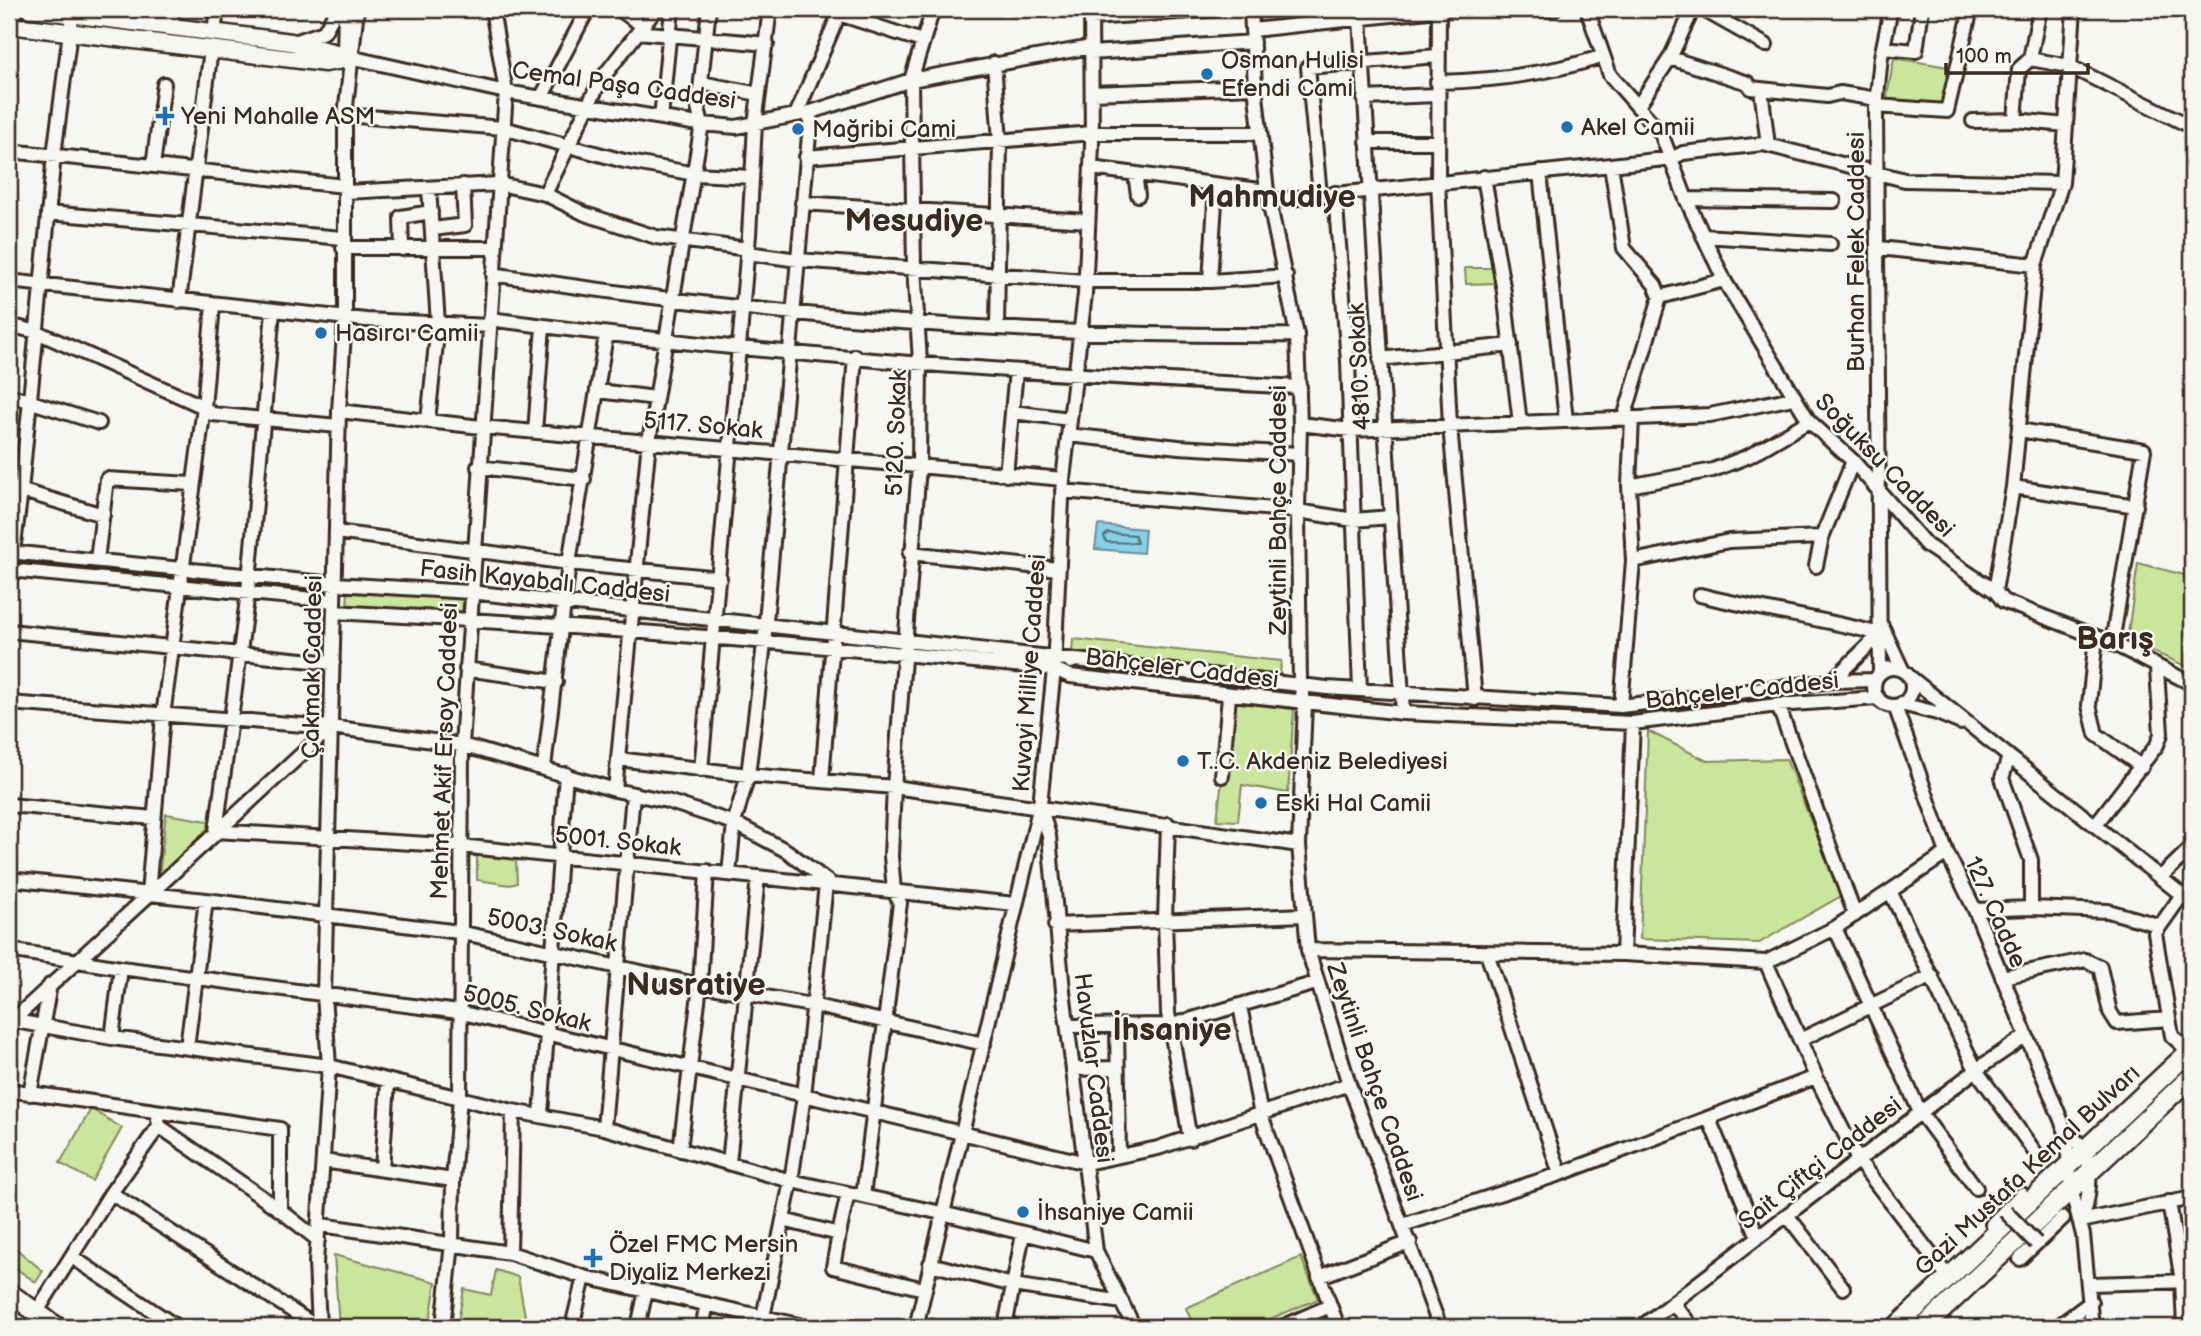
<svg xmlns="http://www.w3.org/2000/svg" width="2201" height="1336" font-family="'Balsamiq Sans',sans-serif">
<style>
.green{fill:#cae59c;stroke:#82885d;stroke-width:2}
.water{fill:#88cfe9;stroke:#698d98;stroke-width:2}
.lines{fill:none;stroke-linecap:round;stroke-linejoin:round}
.shore{stroke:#5a6c6f;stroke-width:2}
.minor-casing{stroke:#3b2a1e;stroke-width:18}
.major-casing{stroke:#3b2a1e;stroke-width:21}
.highway-casing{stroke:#3b2a1e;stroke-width:23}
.minor{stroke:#f6f6f2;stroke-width:12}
.major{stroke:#f6f6f2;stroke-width:16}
.highway{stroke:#f6f6f2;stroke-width:18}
.minor-bridge-casing{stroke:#3b2a1e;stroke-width:18;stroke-linecap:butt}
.minor-bridge{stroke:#f6f6f2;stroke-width:12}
.poi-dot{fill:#1f6fb2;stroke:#f6f6f2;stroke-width:2.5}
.labels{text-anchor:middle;stroke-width:5;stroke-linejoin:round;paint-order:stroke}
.poi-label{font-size:24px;fill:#3b2a1e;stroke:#f6f6f2;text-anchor:start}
.street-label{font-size:24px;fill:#3b2a1e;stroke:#f6f6f2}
.district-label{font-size:32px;font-weight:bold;fill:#3b2a1e;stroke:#f6f6f2}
</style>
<rect width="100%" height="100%" fill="#f6f6f2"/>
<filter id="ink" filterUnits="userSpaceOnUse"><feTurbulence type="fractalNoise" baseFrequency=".0143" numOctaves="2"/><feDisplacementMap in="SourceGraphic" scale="14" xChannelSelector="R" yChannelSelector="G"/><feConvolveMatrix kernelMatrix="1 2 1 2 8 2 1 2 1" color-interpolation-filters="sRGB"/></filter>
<g filter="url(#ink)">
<path class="green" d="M1894,58l54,9 3,6 -8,32 -54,-5 -2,-4z
M1465,268h30l3,15 -32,1z
M2138,563l54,14v92l-65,-29z
M348,588l115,7 -1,20 -115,-5z
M1073,639l208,22 -1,14 -208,-23z
M1232,700l62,8 -6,85 -46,-8 -4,36 -21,-1z
M1648,731l59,30 79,-2 55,137 -82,47 -119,-4z
M166,814l48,8 -55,55z
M477,853l39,6 1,24 -7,2 -33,-5z
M91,1109l31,19 -30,53 -32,-18z
M9,1243l34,28 -7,11 -27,-18z
M334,1255l102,27 -7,45h-90z
M1301,1257l17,42 -67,28h-57l-8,-19z
M496,1270l22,7 9,50h-70l7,-38 27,6z"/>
<path class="water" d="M1098,525l47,4 -2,24 -48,-4z"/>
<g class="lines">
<path class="shore" d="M1108,533l27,2 2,8 -31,-1 -2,-6z"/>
<g class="minor-casing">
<path id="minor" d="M166,9l11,19
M619,9l24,17
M1251,9l4,78 12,104 30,144 3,89 -2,87 2,174 5,19 -6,141 9,105 41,134 91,243
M1439,9l-1,172 12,245 25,273
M1514,9h40
M1587,9l23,66 51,58 25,66 38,81 85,141 44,40 73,84 69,46 8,10 109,42 80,41
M1702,9l64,36
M1091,18l131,-9
M1360,18l43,695
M1253,30l194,-21
M638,32l129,12
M214,33l3,-24
M297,41l27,-9 13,-23
M1883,48l33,3 6,-42
M1091,53l162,-11
M344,54l1,-45
M350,54l4,4 152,34 186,31 44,4 75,-15 100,-32 180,-33
M1670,58l78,25 3,5 76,8 13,-3 37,6
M2030,59l39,7 123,61
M994,63l6,78 -3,186
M1437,82c57,-1 110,-8 164,-25
M701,83l58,11
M1761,89l7,56
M1092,93l163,-6
M541,98l47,-89
M1364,98l73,-3
M1638,106l32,-48 23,-49
M1876,106l71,5 24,-102
M345,115l158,13 121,33 71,13 57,3
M796,115l43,-101 83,27
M661,118l11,-109
M2015,120l4,-51 11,-10 10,-50
M1973,121l42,-1 51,5
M1367,142h71
M9,151l336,35
M806,157l286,-24h167
M1611,165l13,83 31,37 5,12 -36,121
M153,166l11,-82
M1091,168l176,23
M1540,172l26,249
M1135,174l3,21
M1484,177l20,115 16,131
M346,192l153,-8 46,10 40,20 71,23 92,12
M1335,193l13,168 12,329
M545,194l55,-113 56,-72
M1320,195l-12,-128 129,-11
M1686,199l148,2
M1270,201l341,-36 62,-7 10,-5 80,-9 142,36 157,3
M802,203l286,18
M48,213l295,25
M433,229l32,-4 -2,-40
M1703,236l127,8
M343,248h152
M1879,248l156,17
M402,249l-1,-32 30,-5
M748,253l50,7 287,21h125l76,-5
M493,274c265,43 535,63 804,61
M9,281l357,39 123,6
M1210,281l6,-95
M1660,297l64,-17
M179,301l32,-252
M490,319c268,36 540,55 810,68
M9,325l28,7 167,75 8,7 126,12
M1380,359l131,-14
M598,391l58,7
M9,395l90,28
M339,411l142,16 582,52
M1012,412l58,7
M428,421l10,-97 -9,-136
M1300,424l51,6 359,-15 83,-17
M2019,430l125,20 -32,193
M535,432l8,-106
M1068,435l111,12 120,7
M478,467l106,12
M1006,475l10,-104
M1629,486l84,-16 36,-14 60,-35
M9,487l94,28
M2013,487l123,19
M1062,491l236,20 56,9 36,-3
M336,532l233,31 151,15
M9,552l326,32 135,8 606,68
M910,553l148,16
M97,560l10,-81 85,5
M1633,561l96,-20 93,-4
M1816,566l6,-29 31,-76
M9,570l325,31
M9,582l12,-91 33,-336 19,-146
M1995,591l18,-104 22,-222 27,-82 12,-174
M1700,595c60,15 121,23 180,39
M334,612c240,13 481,32 720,57l16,7 333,37 230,10 145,-18 100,-7
M1882,626l20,43
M9,631l324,32
M2096,637l-7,68 7,29 46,33
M1071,662l5,-2 251,28 294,18 211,-25 43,-1
M1874 687a19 19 0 1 1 38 0a19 19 0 1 1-38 0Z
M466,669l90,13
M1880,673l-4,-567 5,-49 10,-48
M1911,678l281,225
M1832,681l48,-47
M9,703l322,24 131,18 153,45 52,11 67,22 53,28 44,33
M1901,704l36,9 24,10
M1778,705l77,210
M1621,706l12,-145 -4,-75 3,-68
M1895,706l52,147 28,57 91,222 5,56 12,47 9,92
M2009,757l-7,21 29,82v48
M618,759l130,16 146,12 405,58
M544,767l25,-204 37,-228
M701,770l48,-535 6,-111 15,-115
M1222,776l7,-80
M822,780l33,-424
M615,790l34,-349 53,-317 -4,-16 11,-99
M9,805l145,13
M1040,805l9,31 14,155 33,260 38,76
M1168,824l-3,95 3,94 22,126
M2096,824l61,-79 4,-11 -4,-65
M216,831l244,15 555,58
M216,831l32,-239 25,-281
M729,874l5,-51 14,-48 16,-131 47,-532
M2162,876l30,-29
M9,879l197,21 253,32 241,53 116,21 168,38
M1890,891l86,179 64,89
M148,894l15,-178 41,-309 9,-102
M2188,896l-6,-1 -27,38 17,103 18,16
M1975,910l56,-2 77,3 50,14
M1055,925l250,-10
M1835,928l85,184 56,76
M9,950l112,18 338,44 627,151 72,-15 191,-64
M1308,950l315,4 143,8 69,-34 112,-75
M1487,953l73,221
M1623,954l10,-231
M1766,962l50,115 42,83 91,118
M2002,977l83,-17 15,7 10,45 7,11 51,-4
M1240,1006l21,109 77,212
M9,1020l103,18 217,28 184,45 91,17 187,53 151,32 154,38
M10,1023l321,-296
M1069,1026l103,-1 144,-42
M1117,1026l2,130
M112,1038l9,-70
M1800,1040l132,-64
M187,1047l19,-147
M1074,1069l43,-1
M9,1090l271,39v81
M30,1094l20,-109
M541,1115l25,-341
M158,1119l1,7 121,84 38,30
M1709,1119l49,118
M604,1128l29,-334
M2066,1132c6,5 13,10 17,16 11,16 6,56 -2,73
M680,1150l20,-165 7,-114
M323,1161l130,19
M729,1163l29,-286
M382,1169l6,-87
M111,1193l206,134
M863,1196l37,-293 -6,-12 -3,-35 3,-69 25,-320 1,-105 -6,-95 -3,-187 22,-71
M2169,1202l13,79 2,46
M1787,1215l56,73
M783,1220l56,14 -6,33 91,22
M2081,1221l111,-23
M1992,1224l30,-30
M321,1225l189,28 74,24 224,50
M1403,1225l157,-51 256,-97
M839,1234l9,-41
M510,1253l3,-142
M72,1257l105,70
M2020,1259l43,-41
M930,1264l83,21 109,17
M1319,1277l91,-35
M2090,1284l102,-3
M1673,1303l19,24
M36,1313l75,-120 48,-67
M917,1324l16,3
M319,1327l-3,-64 13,-197 -5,-71 15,-584 6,-94v-202l12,-106
M443,1327l9,-84 1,-63 7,-82 2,-353 44,-653 -14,-83
M572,1327l12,-50
M638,1327l8,-37
M702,1327l5,-23
M761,1327l30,-146 13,-85 22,-212
M916,1327l124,-522 14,-136 9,-190 22,-185 7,-149 -1,-136
M1005,1327l18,-93
M1282,1327l48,-21
M1641,1327l335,-257 50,-34
M2057,1327l34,-25"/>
</g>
<g class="major-casing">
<path id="major" d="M30,9l261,33 62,15
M9,25l316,38 29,-5"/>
</g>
<g class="highway-casing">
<path id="highway" d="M9,1293l48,34
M1896,1327l296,-278
M1924,1327l268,-251"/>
</g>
<use href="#minor" class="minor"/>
<use href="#major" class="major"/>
<use href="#highway" class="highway"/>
<g class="minor-bridge-casing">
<path id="minor-bridge" d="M2005,1211l31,32"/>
</g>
<use href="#minor-bridge" class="minor-bridge"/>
</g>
</g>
<g class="poi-dot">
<circle cx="1207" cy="74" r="7"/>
<path d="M161.5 105.5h7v7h7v7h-7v7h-7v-7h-7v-7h7z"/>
<circle cx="1567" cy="127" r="7"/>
<circle cx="798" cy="129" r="7"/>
<circle cx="321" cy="333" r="7"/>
<circle cx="1183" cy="761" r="7"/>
<circle cx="1261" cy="803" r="7"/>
<circle cx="1023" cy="1212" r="7"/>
<path d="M589.5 1247.5h7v7h7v7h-7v7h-7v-7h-7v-7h7z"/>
</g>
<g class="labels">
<g class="poi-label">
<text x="1221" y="68">Osman Hulisi<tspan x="1221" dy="28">Efendi Cami</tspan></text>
<text x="181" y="124">Yeni Mahalle ASM</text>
<text x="1581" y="135">Akel Camii</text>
<text x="812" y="137">Mağribi Cami</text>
<text x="335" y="341">Hasırcı Camii</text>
<text x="1197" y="769">T..C. Akdeniz Belediyesi</text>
<text x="1275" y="811">Eski Hal Camii</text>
<text x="1037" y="1220">İhsaniye Camii</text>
<text x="609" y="1252">Özel FMC Mersin<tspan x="609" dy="28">Diyaliz Merkezi</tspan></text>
</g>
<g class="street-label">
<text transform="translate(624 85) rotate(8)" y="8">Cemal Paşa Caddesi</text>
<text transform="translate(1856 252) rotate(-90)" y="8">Burhan Felek Caddesi</text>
<text transform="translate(1359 367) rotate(-93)" y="8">4810. Sokak</text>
<text transform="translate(703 425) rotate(5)" y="8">5117. Sokak</text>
<text transform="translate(896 433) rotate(-88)" y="8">5120. Sokak</text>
<text transform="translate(1885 465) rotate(46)" y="8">Soğuksu Caddesi</text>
<text transform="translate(1278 510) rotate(-90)" y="8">Zeytinli Bahçe Caddesi</text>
<text transform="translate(545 581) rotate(6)" y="8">Fasih Kayabalı Caddesi</text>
<text transform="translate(312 667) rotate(-89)" y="8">Çakmak Caddesi</text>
<text transform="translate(1182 668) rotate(7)" y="8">Bahçeler Caddesi</text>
<text transform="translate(1029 673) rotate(-86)" y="8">Kuvayi Milliye Caddesi</text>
<text transform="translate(1742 690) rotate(-6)" y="8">Bahçeler Caddesi</text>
<text transform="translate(444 751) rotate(-88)" y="8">Mehmet Akif Ersoy Caddesi</text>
<text transform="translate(618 841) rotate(6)" y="8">5001. Sokak</text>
<text transform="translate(1996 912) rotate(66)" y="8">127. Cadde</text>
<text transform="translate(552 930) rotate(12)" y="8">5003. Sokak</text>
<text transform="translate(527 1008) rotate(14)" y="8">5005. Sokak</text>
<text transform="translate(1094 1068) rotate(83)" y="8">Havuzlar Caddesi</text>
<text transform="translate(1375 1082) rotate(71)" y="8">Zeytinli Bahçe Caddesi</text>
<text transform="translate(1820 1163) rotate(-38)" y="8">Sait Çiftçi Caddesi</text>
<text transform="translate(2027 1170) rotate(-43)" y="8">Gazi Mustafa Kemal Bulvarı</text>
</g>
<g class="district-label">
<text x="1272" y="207">Mahmudiye</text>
<text x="914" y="231">Mesudiye</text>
<text x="2115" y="649">Barış</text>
<text x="696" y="995">Nusratiye</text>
<text x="1172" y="1040">İhsaniye</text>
</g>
</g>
<rect width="2201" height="1336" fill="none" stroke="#f6f6f2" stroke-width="35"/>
<rect x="18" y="18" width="2166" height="1301" fill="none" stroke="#3b2a1e" stroke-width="2.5" filter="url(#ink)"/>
<path d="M1946 63v10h142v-10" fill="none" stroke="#3b2a1e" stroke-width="3.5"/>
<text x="1956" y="63" font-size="21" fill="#3b2a1e" stroke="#f6f6f2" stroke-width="5" paint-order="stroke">100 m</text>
</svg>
